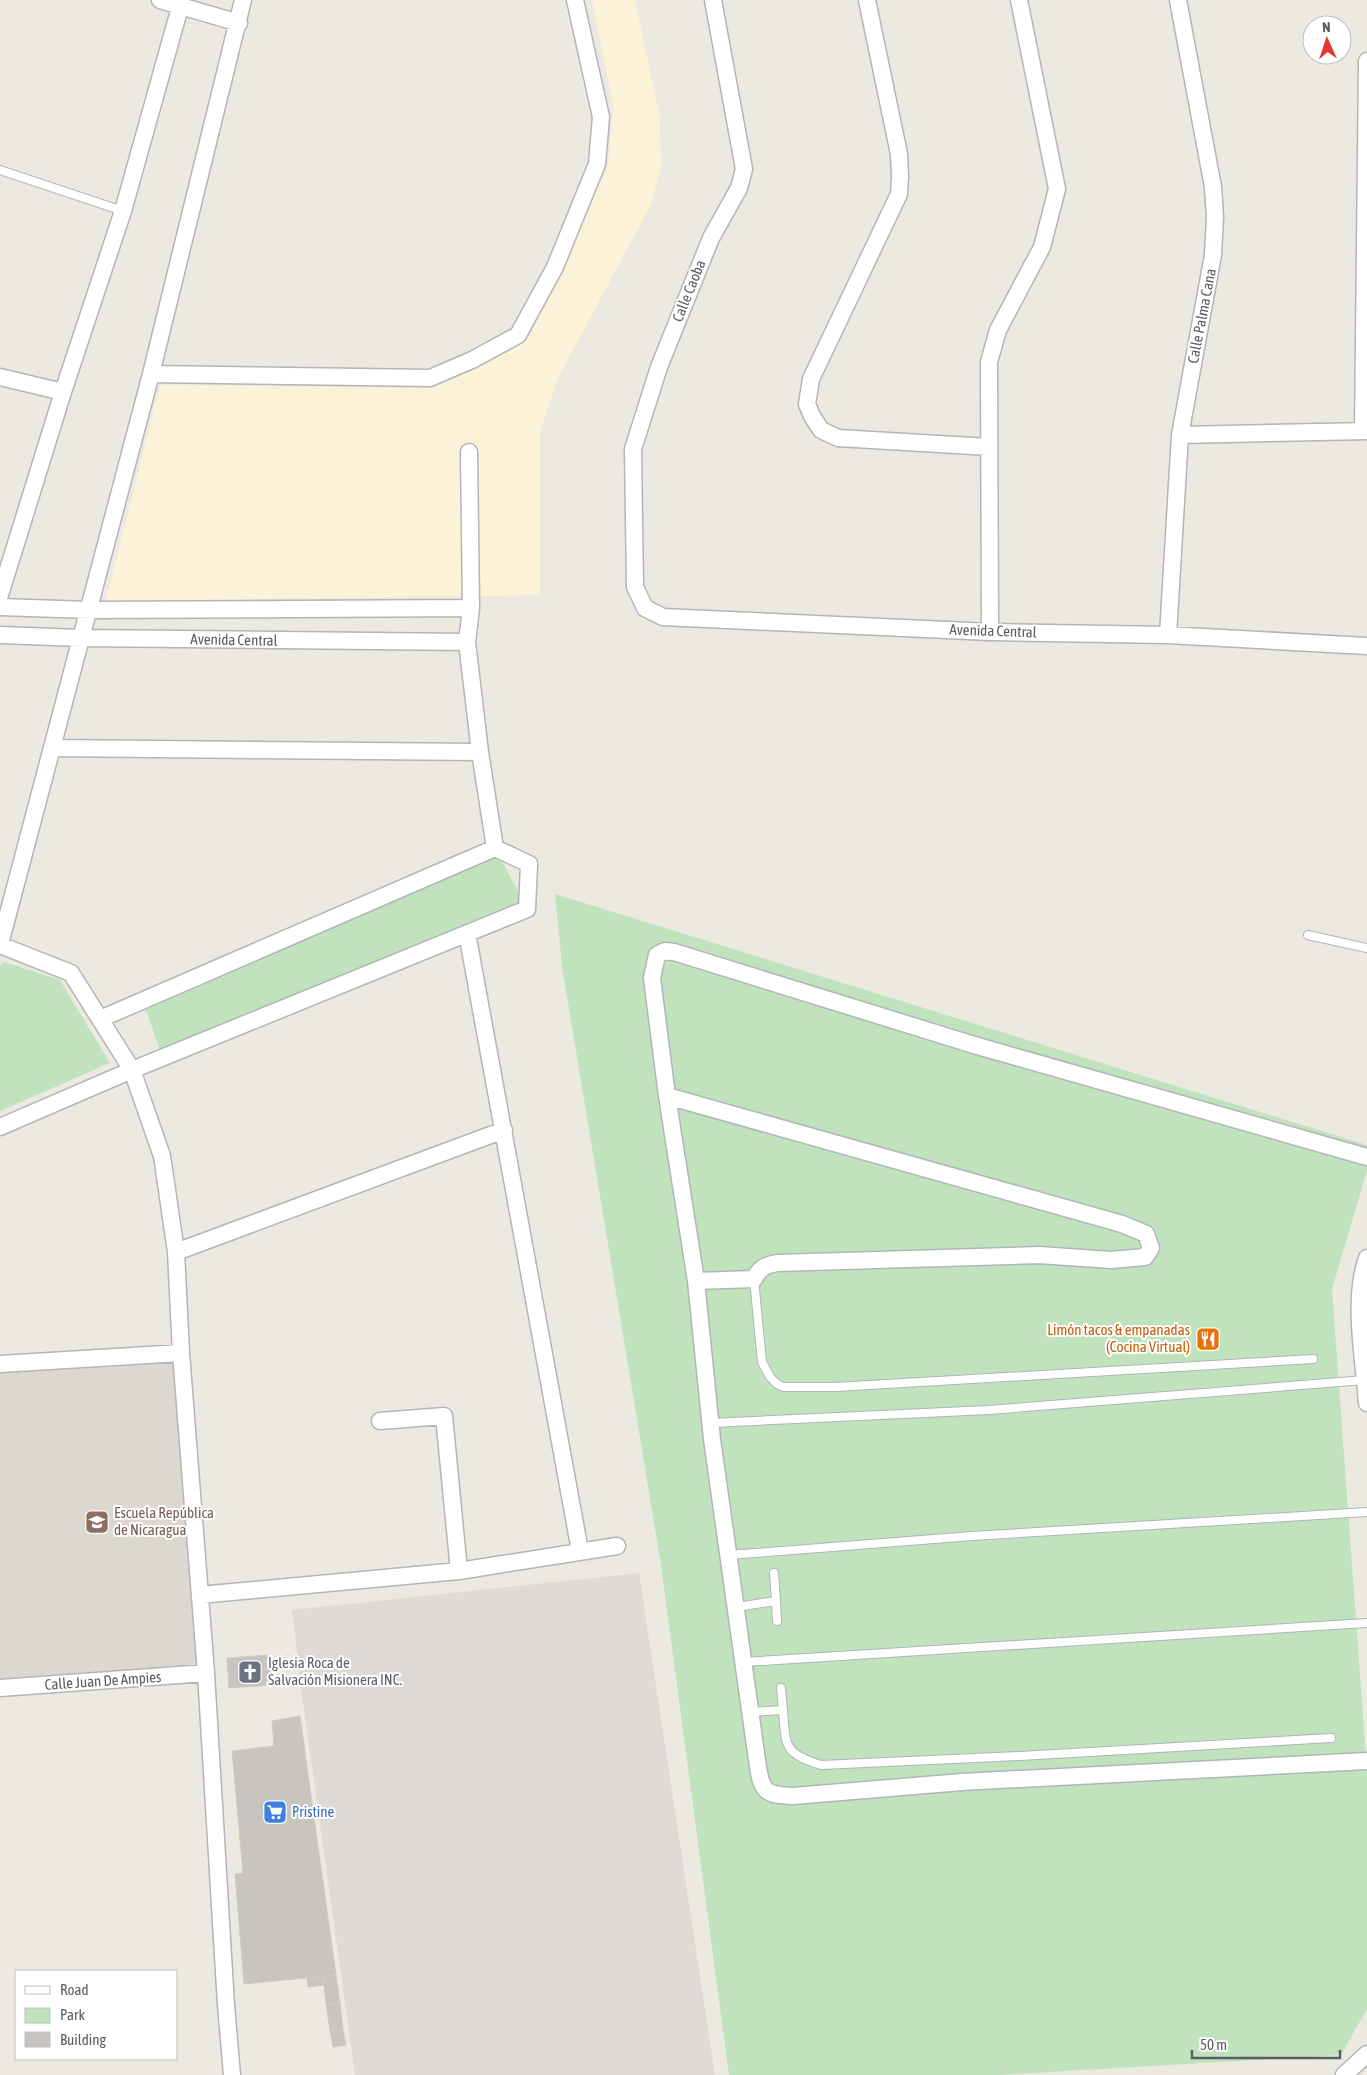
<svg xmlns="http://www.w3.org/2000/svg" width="1367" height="2075" font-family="'Asap Condensed',sans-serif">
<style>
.commercial{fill:#fcf2d7}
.industrial{fill:#dedbd6}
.education{fill:#dcd8d0}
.green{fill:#c0e3be}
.building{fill:#c8c4bf;stroke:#d1cbc0}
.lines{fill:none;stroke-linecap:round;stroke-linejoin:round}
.lane-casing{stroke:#b2b5b9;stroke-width:10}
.street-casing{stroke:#b2b5b9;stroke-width:19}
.lane{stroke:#fff;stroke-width:8}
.street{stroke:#fff;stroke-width:16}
.labels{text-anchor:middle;stroke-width:4;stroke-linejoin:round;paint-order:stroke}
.street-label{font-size:15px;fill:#5a5e62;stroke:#fff}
.food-label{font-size:15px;fill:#c56008;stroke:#fff;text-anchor:end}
.education-label{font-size:15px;fill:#785e54;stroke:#fff;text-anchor:start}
.worship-label{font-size:15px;fill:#5b616d;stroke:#fff;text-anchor:start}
.shop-label{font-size:15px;fill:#366cbe;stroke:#fff;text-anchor:start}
</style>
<rect width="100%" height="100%" fill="#ece9e1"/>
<path class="commercial" d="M592,0h43l25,118 1,49 -10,37 -94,176 -17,53v162l-434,6 54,-216 270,3 98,-48 80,-175 5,-59z"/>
<path class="industrial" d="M639,1573l76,502h-360l-54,-387 -9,-78z"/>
<path class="education" d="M181,1353l25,320 -206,15v-318z"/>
<path class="green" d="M495,848l32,61 -364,149 -16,-45 -8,-11z
M555,894l812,251v26l-35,118 35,482v238l-26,46 -342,20h-270l-68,-510 -99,-599z
M4,962l56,18 50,83 -110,48v-145z"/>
<path class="building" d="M270,1655l3,30 -44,3 -2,-30z
M300,1716l36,259 -92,9 -9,-110 8,-1 -11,-122 42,-5 -2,-25z
M336,1975l4,28 -14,1 -3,-28z
M323,1976l1,9 -16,2 -1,-9z
M340,2003l3,27 -13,1 -4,-27z
M343,2030l3,15 -13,2 -3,-16z"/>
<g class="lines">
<g class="lane-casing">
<path id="lane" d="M0,170l123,41
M1308,935l59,13
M754,1279l8,83 8,15 7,7 6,3h53l477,-28
M711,1423l278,-13 376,-30
M729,1555l243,-19 395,-24
M774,1573l2,28
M736,1607l40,-6 1,20
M744,1662l623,-39
M783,1710c3,36 0,43 38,55l199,-9 311,-18
M750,1712l33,-2 -2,-22"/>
</g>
<g class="street-casing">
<path id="street" d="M160,0l79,23
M713,0l31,169 -5,19 -28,50 -52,129 -26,82 2,138 10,21 18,9 327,15 178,3 199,11
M867,0l32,154 1,23 -1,17 -88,185 -4,25 5,12 9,14 17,8 151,9
M151,374l279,4 42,-18 46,-25 37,-68 42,-103 4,-47 -26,-117
M0,377l63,15
M1363,431l4,-370
M1180,435l187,-4
M469,452l2,156 -4,34 13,110 15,96
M0,595l63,-203 60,-181 59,-211
M0,607l89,3 382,-2
M990,632l-1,-270 9,-32 44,-83 15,-58 -38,-189
M0,635l81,3 386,4
M1168,635l12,-200 33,-180 2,-38 -2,-30 -35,-187
M52,748l428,4
M467,933l113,618
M0,944l151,-570 92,-374
M0,945l71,28 61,97 30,86 14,96 5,101 25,320 20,332 6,70
M667,1096l455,128 24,10 5,14 -6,9 -34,3 -72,-5 -262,8c-12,2 -17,5 -23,16l-58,2 16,158 46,328c4,26 9,28 35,29l169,-14 405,-21
M0,1127l132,-57 395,-161 2,-45 -34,-16 -395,171
M176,1252l328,-122
M1367,1258c-15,42 -3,101 0,145
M696,1281l-29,-185 -15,-118 5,-23 8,-4 9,1 300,93 393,112
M0,1364l181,-11
M380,1421l64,-5 15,155
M200,1595l259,-24 158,-25
M0,1688l206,-15
M1344,2075l23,-21"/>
</g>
<use href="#lane" class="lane"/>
<use href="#street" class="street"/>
</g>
<defs>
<g id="restaurant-square" transform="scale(1.25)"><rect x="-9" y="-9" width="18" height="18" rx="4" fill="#e8710a" stroke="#fff"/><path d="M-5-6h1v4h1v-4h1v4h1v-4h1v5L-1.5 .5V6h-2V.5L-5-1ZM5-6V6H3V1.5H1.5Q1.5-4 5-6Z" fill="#fff"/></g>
<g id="school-square" transform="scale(1.25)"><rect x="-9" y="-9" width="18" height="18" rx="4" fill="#8d6e63" stroke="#fff"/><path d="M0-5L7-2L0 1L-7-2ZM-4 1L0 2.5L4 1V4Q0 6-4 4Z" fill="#fff"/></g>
<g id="church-square" transform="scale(1.25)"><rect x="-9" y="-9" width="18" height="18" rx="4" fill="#6b7280" stroke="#fff"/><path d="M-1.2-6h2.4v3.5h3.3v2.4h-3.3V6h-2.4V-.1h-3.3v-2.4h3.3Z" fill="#fff"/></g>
<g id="supermarket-square" transform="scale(1.25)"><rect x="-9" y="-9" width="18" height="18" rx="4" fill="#3f7fe0" stroke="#fff"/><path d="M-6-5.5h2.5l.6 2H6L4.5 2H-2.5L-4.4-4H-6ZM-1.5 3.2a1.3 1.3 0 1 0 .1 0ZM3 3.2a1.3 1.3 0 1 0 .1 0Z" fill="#fff"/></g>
</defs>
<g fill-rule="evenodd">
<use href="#restaurant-square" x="1208" y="1339"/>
<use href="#school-square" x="97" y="1522"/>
<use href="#church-square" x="250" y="1672"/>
<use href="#supermarket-square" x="275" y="1812"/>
</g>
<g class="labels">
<g class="street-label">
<text transform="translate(689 291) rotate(-68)" y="5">Calle Caoba</text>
<text transform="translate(1202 316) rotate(-79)" y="5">Calle Palma Cana</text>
<text transform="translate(993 631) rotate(2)" y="5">Avenida Central</text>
<text transform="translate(234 640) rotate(1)" y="5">Avenida Central</text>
<text transform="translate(103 1681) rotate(-4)" y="5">Calle Juan De Ampies</text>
</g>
<g class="food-label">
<text x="1190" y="1335">Limón tacos &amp; empanadas<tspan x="1190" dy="17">(Cocina Virtual)</tspan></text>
</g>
<g class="education-label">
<text x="114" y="1518">Escuela República<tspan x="114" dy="17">de Nicaragua</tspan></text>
</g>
<g class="worship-label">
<text x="268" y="1668">Iglesia Roca de<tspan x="268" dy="17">Salvación Misionera INC.</tspan></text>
</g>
<g class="shop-label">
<text x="292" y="1817">Pristine</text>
</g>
</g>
<rect x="15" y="1970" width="162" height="90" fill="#ffffff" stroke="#bdbfc0"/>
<rect x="25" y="1986" width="25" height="8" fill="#ffffff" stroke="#bdbfc0"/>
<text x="60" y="1995" font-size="15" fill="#5a5e62">Road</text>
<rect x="25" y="2008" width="25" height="15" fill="#c0e3be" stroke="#bdbfc0"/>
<text x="60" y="2020" font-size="15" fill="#5a5e62">Park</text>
<rect x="25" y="2032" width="25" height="15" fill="#c8c4bf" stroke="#bdbfc0"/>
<text x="60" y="2045" font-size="15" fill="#5a5e62">Building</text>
<g transform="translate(1327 40) rotate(357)"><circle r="24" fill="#ffffff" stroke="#bdbfc0"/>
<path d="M0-4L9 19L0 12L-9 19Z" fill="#e23732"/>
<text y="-8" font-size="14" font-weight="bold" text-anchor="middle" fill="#5a5e62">N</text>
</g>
<path d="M1192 2050v8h148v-8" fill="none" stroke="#5a5e62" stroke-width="2.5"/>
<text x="1200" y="2050" font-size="15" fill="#5a5e62" stroke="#ffffff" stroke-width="4" paint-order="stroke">50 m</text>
</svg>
